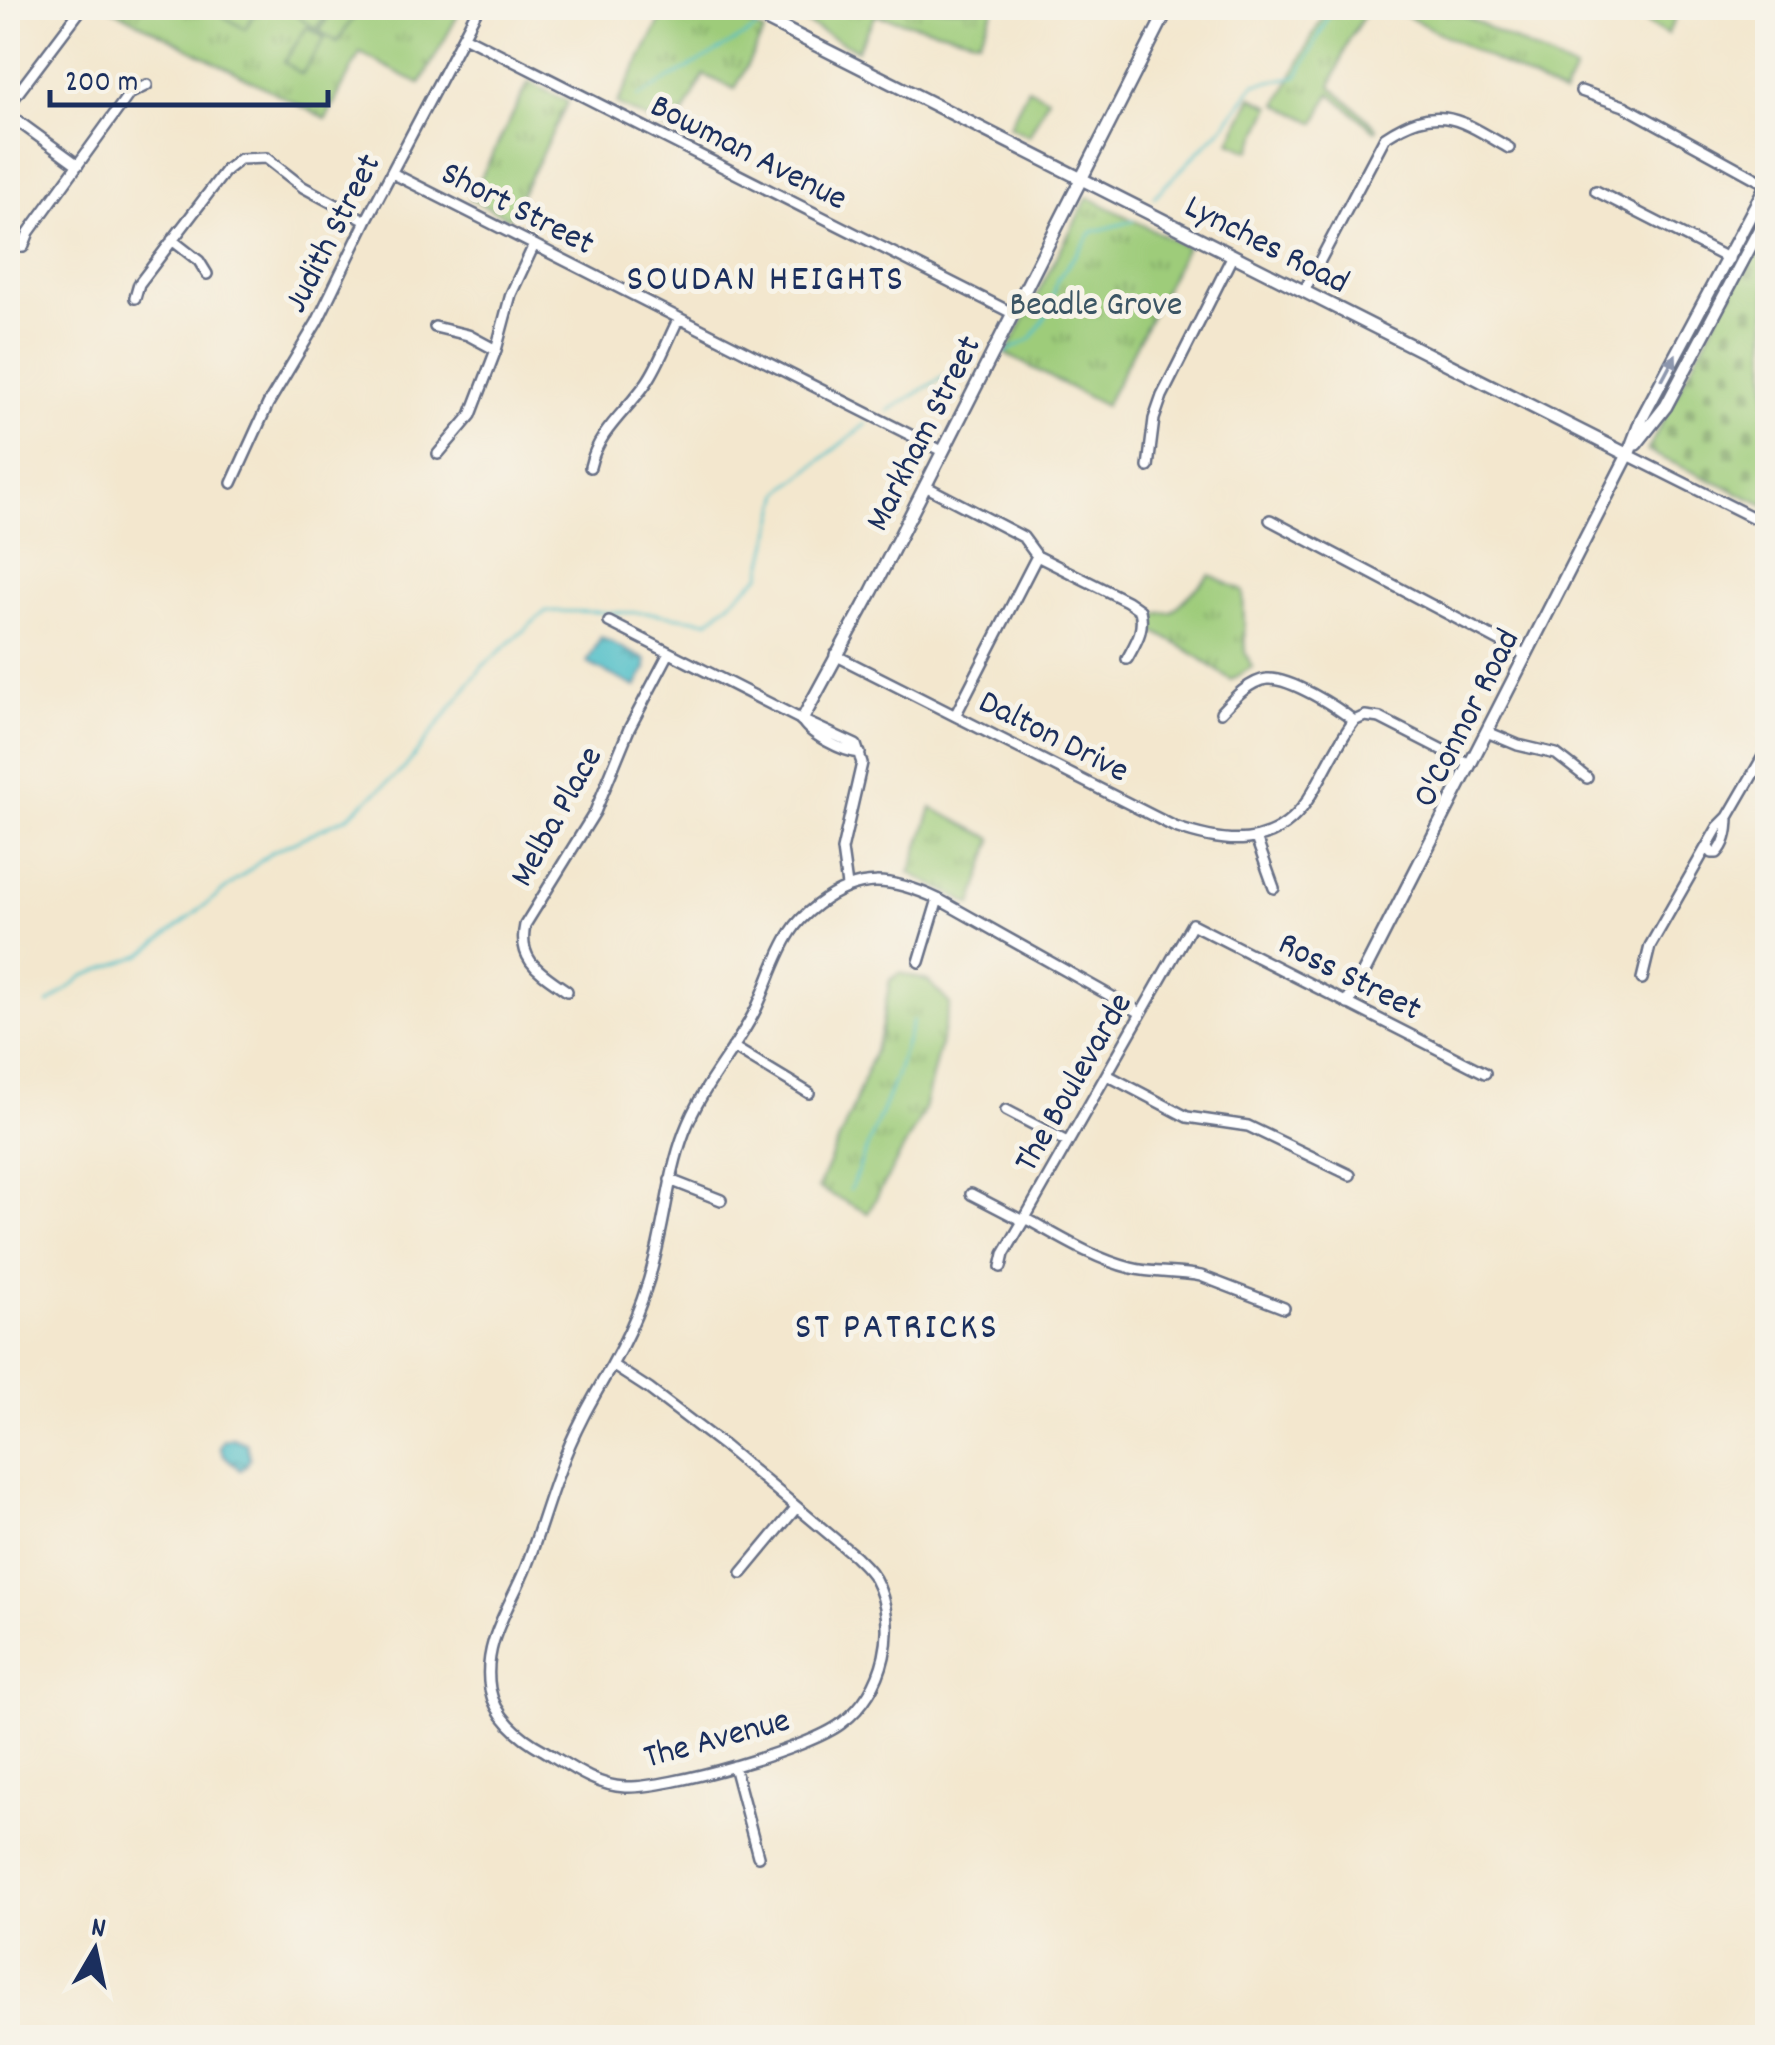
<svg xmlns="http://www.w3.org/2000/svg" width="1775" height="2045" font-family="Dekko,sans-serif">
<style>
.cemetery{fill:url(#cemetery-stones);stroke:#5c7e6c;stroke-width:2.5}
.park{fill:url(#park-tufts);stroke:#5c7e6c;stroke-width:2.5}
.pitch{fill:#9ecc7a;stroke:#5c7e6c;stroke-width:2.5}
.water{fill:url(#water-ripples);stroke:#377894;stroke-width:2.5}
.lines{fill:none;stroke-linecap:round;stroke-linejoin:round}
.stream{stroke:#53c0c9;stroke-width:2.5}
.minor-casing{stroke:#676f85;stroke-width:14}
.tertiary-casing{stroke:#676f85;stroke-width:16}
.minor{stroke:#fff;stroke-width:9}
.tertiary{stroke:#fff;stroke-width:11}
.oneway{fill:#8d97ae}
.labels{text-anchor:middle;stroke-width:10;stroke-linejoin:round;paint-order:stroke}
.street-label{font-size:35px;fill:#1b2f5e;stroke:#f7f3e8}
.park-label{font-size:35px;fill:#3c5665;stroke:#f7f3e8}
.neighbourhood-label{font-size:38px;letter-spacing:2.5px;fill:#1b2f5e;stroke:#f7f3e8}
</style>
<defs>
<pattern id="cemetery-stones" width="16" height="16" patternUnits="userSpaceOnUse" patternTransform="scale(2.5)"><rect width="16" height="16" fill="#9ecc7a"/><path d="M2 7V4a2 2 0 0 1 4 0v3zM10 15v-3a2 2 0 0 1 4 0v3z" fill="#80a667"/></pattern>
<pattern id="park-tufts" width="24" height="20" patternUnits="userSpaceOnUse" patternTransform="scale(2.5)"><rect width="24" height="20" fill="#9ecc7a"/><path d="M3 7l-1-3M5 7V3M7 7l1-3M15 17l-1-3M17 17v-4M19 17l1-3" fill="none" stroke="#80a667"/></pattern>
<pattern id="water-ripples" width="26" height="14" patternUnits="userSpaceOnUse" patternTransform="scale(2.5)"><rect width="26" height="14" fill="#53c0c9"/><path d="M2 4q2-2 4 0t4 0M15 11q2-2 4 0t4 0" fill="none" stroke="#449ca6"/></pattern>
</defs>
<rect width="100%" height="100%" fill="#f7f3e8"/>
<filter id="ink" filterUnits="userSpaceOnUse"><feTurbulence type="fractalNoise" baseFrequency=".01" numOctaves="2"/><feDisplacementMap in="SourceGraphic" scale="20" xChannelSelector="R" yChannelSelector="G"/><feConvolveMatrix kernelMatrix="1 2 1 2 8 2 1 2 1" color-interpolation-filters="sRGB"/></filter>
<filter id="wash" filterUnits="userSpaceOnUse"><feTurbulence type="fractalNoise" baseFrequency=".0048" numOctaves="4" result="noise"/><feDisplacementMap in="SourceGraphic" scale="40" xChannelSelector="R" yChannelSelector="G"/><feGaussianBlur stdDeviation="2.25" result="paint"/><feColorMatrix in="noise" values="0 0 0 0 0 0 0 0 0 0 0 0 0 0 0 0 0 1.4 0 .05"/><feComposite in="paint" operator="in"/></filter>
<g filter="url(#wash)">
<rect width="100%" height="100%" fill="#f3e7ce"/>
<path class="cemetery" d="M1767,222v284l-120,-55z"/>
<path class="park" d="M110,8h352l-42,76 -60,-31 -34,66z
M667,8h51l46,24 -29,57 -31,-14 -30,58 -57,-29z
M793,8h202l-16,32 -103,-25 -19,35 -68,-36z
M1327,8h42l-20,31 -18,47 46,42 -2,3 -45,-38 -14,30 -38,-19z
M1390,8h59l126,63 -12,24z
M529,82l39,20 -59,116 -39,-19z
M1088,197l98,50 -81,159 -99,-52z
M1210,575l33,16 2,61 7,15 -21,13 -40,-28 -41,-23v-15l22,-2z
M932,808l61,31 -21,66 -62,-32z
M900,973l28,8 22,23 -27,109 -55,100 -50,-25 34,-78 28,-75 10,-55z"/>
<path class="pitch" d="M210,8h45l2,1 -12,20z
M305,8h25l-14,21 -18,-12z
M334,8h26l-23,34 -18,-11z
M1654,8h27l-14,26 -21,-11z
M307,27l18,11 -23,36 -18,-12z
M1028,88l20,10 -19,38 -20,-10z
M1252,97l19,9 -21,45 -20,-9z"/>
<path class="water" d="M601,637l45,23v9l-10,18 -49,-24z
M232,1438l14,5 4,14 -3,7 -7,6 -17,-16 -3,-7 3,-6z"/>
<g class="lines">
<path class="stream" d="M1264,8l26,5h37
M805,19l59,-11
M638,97l118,-68
M1154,197l70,-71 31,-42 43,-8 35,-68
M1004,353l27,-14 19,-29 7,-30 35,-48 41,-11
M888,411l60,-37 26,-12
M48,1004l36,-28 58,-21 130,-103 75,-35 57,-48 79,-103 63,-55 105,2 57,8 53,-46 20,-83 85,-68
M850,1190l45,-111 18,-59"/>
</g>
</g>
<g filter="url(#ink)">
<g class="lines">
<g class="minor-casing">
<path id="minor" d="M464,36l548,277
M1581,91l43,15 142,78
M8,106l74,-98
M8,114l70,51
M392,173l550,278
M1596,191l133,68
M172,240l27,21 8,13
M23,247l6,-15 100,-138 18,-9
M1304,291l81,-154c54,-35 74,-18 124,11
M135,298l4,-14 87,-114 14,-11 26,-1 37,29 63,34
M435,327l33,8 28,15
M438,454l33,-39 25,-65 15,-56 23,-49
M1628,455l140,70
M590,467c8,-36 37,-56 57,-85 13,-19 21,-43 32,-64
M1148,467l6,-48 8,-23 71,-141
M232,483l36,-79 49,-82 49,-101 112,-213
M925,486l98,51 14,19 90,45 13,9c5,20 -4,32 -13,49
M1270,520l256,135
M609,622l193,98 54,25 6,18 -20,87 5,36
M835,655l340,172c49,17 99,24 132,-26 17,-26 28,-55 47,-80
M1221,712c12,-13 28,-31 46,-33 22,-2 70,28 87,42
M956,714l81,-158
M802,720c7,14 41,32 58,33
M1354,721l11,-5 15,2 90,46
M1487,732l31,13 38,9 31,24
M1728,817c0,13 -2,27 -11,36h-5l-5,-7 11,-19 10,-10 40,-69
M1256,838l18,50
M919,962l19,-63
M1642,979l8,-33 57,-100
M567,991c-25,-18 -50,-29 -42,-66l70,-113 34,-83 40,-76
M733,1047l76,46
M1107,1075l80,42 61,9 102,49
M1006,1110l61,32
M670,1180l51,20
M971,1194l52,27
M1025,1218c33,18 69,41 106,50 23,6 47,3 70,8l83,32
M1001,1267l3,-13 21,-36 167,-294 293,149
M612,1365l37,24 75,57 131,110c7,7 15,14 20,23 25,47 10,112 -33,144 -33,26 -175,66 -217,64 -29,-1 -57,-22 -82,-37 -24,-13 -48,-34 -53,-61 -8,-46 20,-82 36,-122 13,-33 22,-67 35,-100 13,-37 32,-69 51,-102z
M612,1365c25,-45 39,-84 49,-135 7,-33 11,-65 23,-97 18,-48 50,-80 72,-124 12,-25 20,-54 35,-77 6,-10 17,-20 26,-27 42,-32 75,-27 121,-6l203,114
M742,1573l54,-65
M734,1766l24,90"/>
</g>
<g class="tertiary-casing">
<path id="tertiary" d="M743,8l885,447
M1636,444l30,-38 102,-193
M802,720l70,-129 296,-583
M1348,1003l280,-548 14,-37 126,-236"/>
</g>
<use href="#minor" class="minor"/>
<use href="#tertiary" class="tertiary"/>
</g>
<defs><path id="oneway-solid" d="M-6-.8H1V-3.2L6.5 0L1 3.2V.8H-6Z" transform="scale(2.5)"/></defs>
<use class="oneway" href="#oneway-solid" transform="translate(1669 367) rotate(-62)"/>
</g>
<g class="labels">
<g class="street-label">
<text transform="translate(750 150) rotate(27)" y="12">Bowman Avenue</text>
<text transform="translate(519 206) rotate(27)" y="12">Short Street</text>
<text transform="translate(330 232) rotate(-63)" y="12">Judith Street</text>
<text transform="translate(1268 242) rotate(27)" y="12">Lynches Road</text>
<text transform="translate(921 432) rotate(-63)" y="12">Markham Street</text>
<text transform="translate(1464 717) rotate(-63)" y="12">O'Connor Road</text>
<text transform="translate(1055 734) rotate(27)" y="12">Dalton Drive</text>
<text transform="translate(554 815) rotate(-61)" y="12">Melba Place</text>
<text transform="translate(1351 974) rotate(27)" y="12">Ross Street</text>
<text transform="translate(1071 1081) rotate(-60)" y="12">The Boulevarde</text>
<text transform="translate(716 1736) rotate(-15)" y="12">The Avenue</text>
</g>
<g class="park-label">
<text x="1096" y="314">Beadle Grove</text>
</g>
<g class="neighbourhood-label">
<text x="766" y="289">SOUDAN HEIGHTS</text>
<text x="897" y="1337">ST PATRICKS</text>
</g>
</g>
<rect width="1775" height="2045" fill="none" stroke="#f7f3e8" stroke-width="40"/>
<g transform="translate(95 1950) rotate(9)" stroke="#f7f3e8" stroke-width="8" paint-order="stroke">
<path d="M0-8L18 38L0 25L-18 38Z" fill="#1b2f5e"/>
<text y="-15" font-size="28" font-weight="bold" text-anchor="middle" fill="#1b2f5e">N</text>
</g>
<path d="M50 90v15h278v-15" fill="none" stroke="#1b2f5e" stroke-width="5"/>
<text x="65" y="90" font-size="30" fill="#1b2f5e" stroke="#f7f3e8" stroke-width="8" paint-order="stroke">200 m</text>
</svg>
